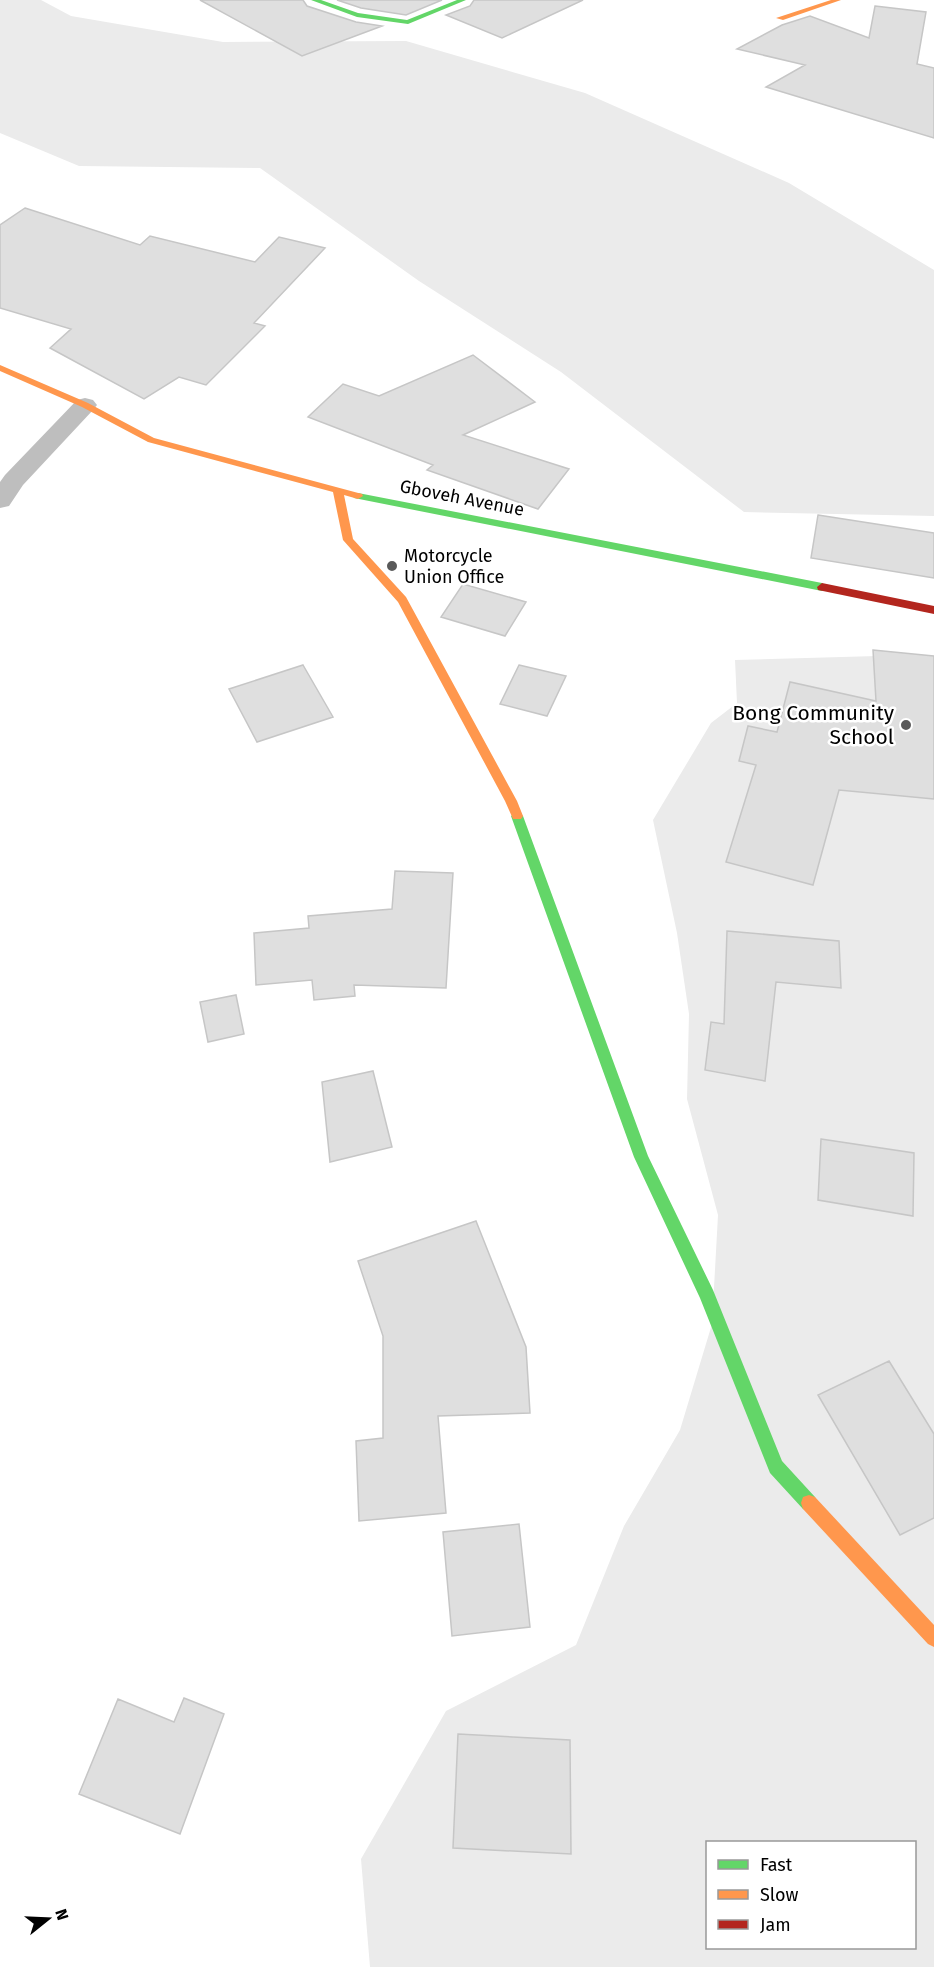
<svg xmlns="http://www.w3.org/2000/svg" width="934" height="1967" font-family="'Fira Sans',sans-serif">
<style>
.green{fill:#ebebeb;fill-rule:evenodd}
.building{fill:#dfdfdf;stroke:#c6c6c6;stroke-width:1.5}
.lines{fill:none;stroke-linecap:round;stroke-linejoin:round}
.street{fill:#bebebe;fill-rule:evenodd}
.fast{fill:#63d668;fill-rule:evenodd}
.slow{fill:#ff974d;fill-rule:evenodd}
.jam{fill:#b3261e;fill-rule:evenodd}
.poi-dot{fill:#595959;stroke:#fff;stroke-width:2}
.labels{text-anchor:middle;stroke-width:5;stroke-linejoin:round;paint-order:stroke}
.far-street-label{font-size:18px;fill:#000;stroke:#fff}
.far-poi-label{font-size:18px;fill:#000;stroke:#fff;text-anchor:start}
.poi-label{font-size:21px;fill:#000;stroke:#fff;text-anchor:end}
</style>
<rect width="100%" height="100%" fill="#fff"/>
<path class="green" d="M0,0h41l30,16 152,26 183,-1 179,52 204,90 145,87v246l-190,-4 -183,-140 -142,-91 -159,-113 -181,-2 -79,-33z
M877,656l57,2v1309h-564l-9,-108 85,-148 130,-66 48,-119 56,-96 32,-106 6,-109 -31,-116 2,-85 -12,-81 -24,-113 58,-97 26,-20 -2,-43zM708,1842h206v106h-206z"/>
<path class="building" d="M200,0h103l4,6 49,16 26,4 -80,30z
M337,0h105l-36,15 -45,-7z
M474,0h109l-81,38 -56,-23 24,-9z
M875,6l51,6 -9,52 17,4v70l-168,-51 39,-22 -68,-16 45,-24 28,-9 59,22z
M25,208l115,37 10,-9 105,26 24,-25 46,11 -71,75 11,3 -59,59 -27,-8 -35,22 -94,-51 21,-19 -71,-21v-83z
M473,355l62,47 -72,33 106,34 -31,40 -111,-39 6,-5 -125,-48 35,-33 36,12z
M818,515l116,18v45l-123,-20z
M463,584l63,18 -21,34 -64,-19z
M873,650l61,6v143l-95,-9 -26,95 -87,-23 30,-97 -17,-4 9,-35 29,6 13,-50 86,19z
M303,665l30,52 -76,25 -28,-53z
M519,665l47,11 -19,40 -47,-12z
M395,871l58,2 -7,115 -92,-3 1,11 -41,4 -2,-20 -56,5 -2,-52 55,-5 -1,-12 84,-7z
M727,931l112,10 2,47 -65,-6 -11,99 -60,-11 6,-48 13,2z
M236,995l8,39 -36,8 -8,-40z
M373,1071l19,76 -62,15 -8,-80z
M821,1139l93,14 -1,63 -95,-16z
M476,1221l50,126 4,66 -92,3 8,97 -87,8 -3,-80 27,-3v-102l-25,-75z
M889,1361l45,73v84l-34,17 -82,-140z
M519,1524l11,103 -78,9 -9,-104z
M184,1698l40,16 -44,120 -101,-40 39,-95 56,23z
M458,1734l112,6 1,114 -118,-6z"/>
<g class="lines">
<path class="street" d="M85,398l8,2 4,5 -4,5 -70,75 -14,21 -9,2v-26l5,-7 72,-75z"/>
<path class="fast" d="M311,0h10l37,13 49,7 50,-20h9l-58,24 -51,-7z
M358,493l464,90 5,4 -5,4 -468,-93 -1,-2z
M517,811l6,5 125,340 65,134 69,171 33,36 2,6 -2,6 -6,2 -6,-2 -33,-36 -70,-175 -66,-141 -123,-341z"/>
<path class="slow" d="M831,0h10l-58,20 -7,-2z
M0,365l88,38 66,35 208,56 1,2 -5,3 -14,-4 9,44 53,58 111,204 6,15 -2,3h-8l-8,-18 -107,-199 -55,-62 -10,-48 -185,-50 -66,-35 -82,-36z
M809,1495l6,2 119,128v22l-6,-3 -125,-135 -2,-6 2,-6z"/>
<path class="jam" d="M822,583l112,23v8l-116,-24 -1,-3z"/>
</g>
<g class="poi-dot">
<circle cx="392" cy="566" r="6"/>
<circle cx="906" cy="725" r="6"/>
</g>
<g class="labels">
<g class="far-street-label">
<text transform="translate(462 498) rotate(11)" y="6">Gboveh Avenue</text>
</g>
<g class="far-poi-label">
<text x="404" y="562">Motorcycle<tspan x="404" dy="21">Union Office</tspan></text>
</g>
<g class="poi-label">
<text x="894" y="720">Bong Community<tspan x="894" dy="24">School</tspan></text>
</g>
</g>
<rect x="706" y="1841" width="210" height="108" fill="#ffffff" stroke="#999999" stroke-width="1.5"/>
<rect x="718" y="1860" width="30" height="9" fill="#63d668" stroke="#999999" stroke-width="1.5"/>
<text x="760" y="1871" font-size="18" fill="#000000">Fast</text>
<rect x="718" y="1890" width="30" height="9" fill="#ff974d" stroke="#999999" stroke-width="1.5"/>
<text x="760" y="1901" font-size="18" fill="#000000">Slow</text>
<rect x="718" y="1920" width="30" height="9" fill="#b3261e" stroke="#999999" stroke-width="1.5"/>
<text x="760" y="1931" font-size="18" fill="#000000">Jam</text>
<g transform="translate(48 1919) rotate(72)" stroke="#ffffff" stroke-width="4.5" paint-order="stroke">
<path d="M0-4.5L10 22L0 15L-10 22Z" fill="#000000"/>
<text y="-9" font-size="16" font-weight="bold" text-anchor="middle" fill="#000000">N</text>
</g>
</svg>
